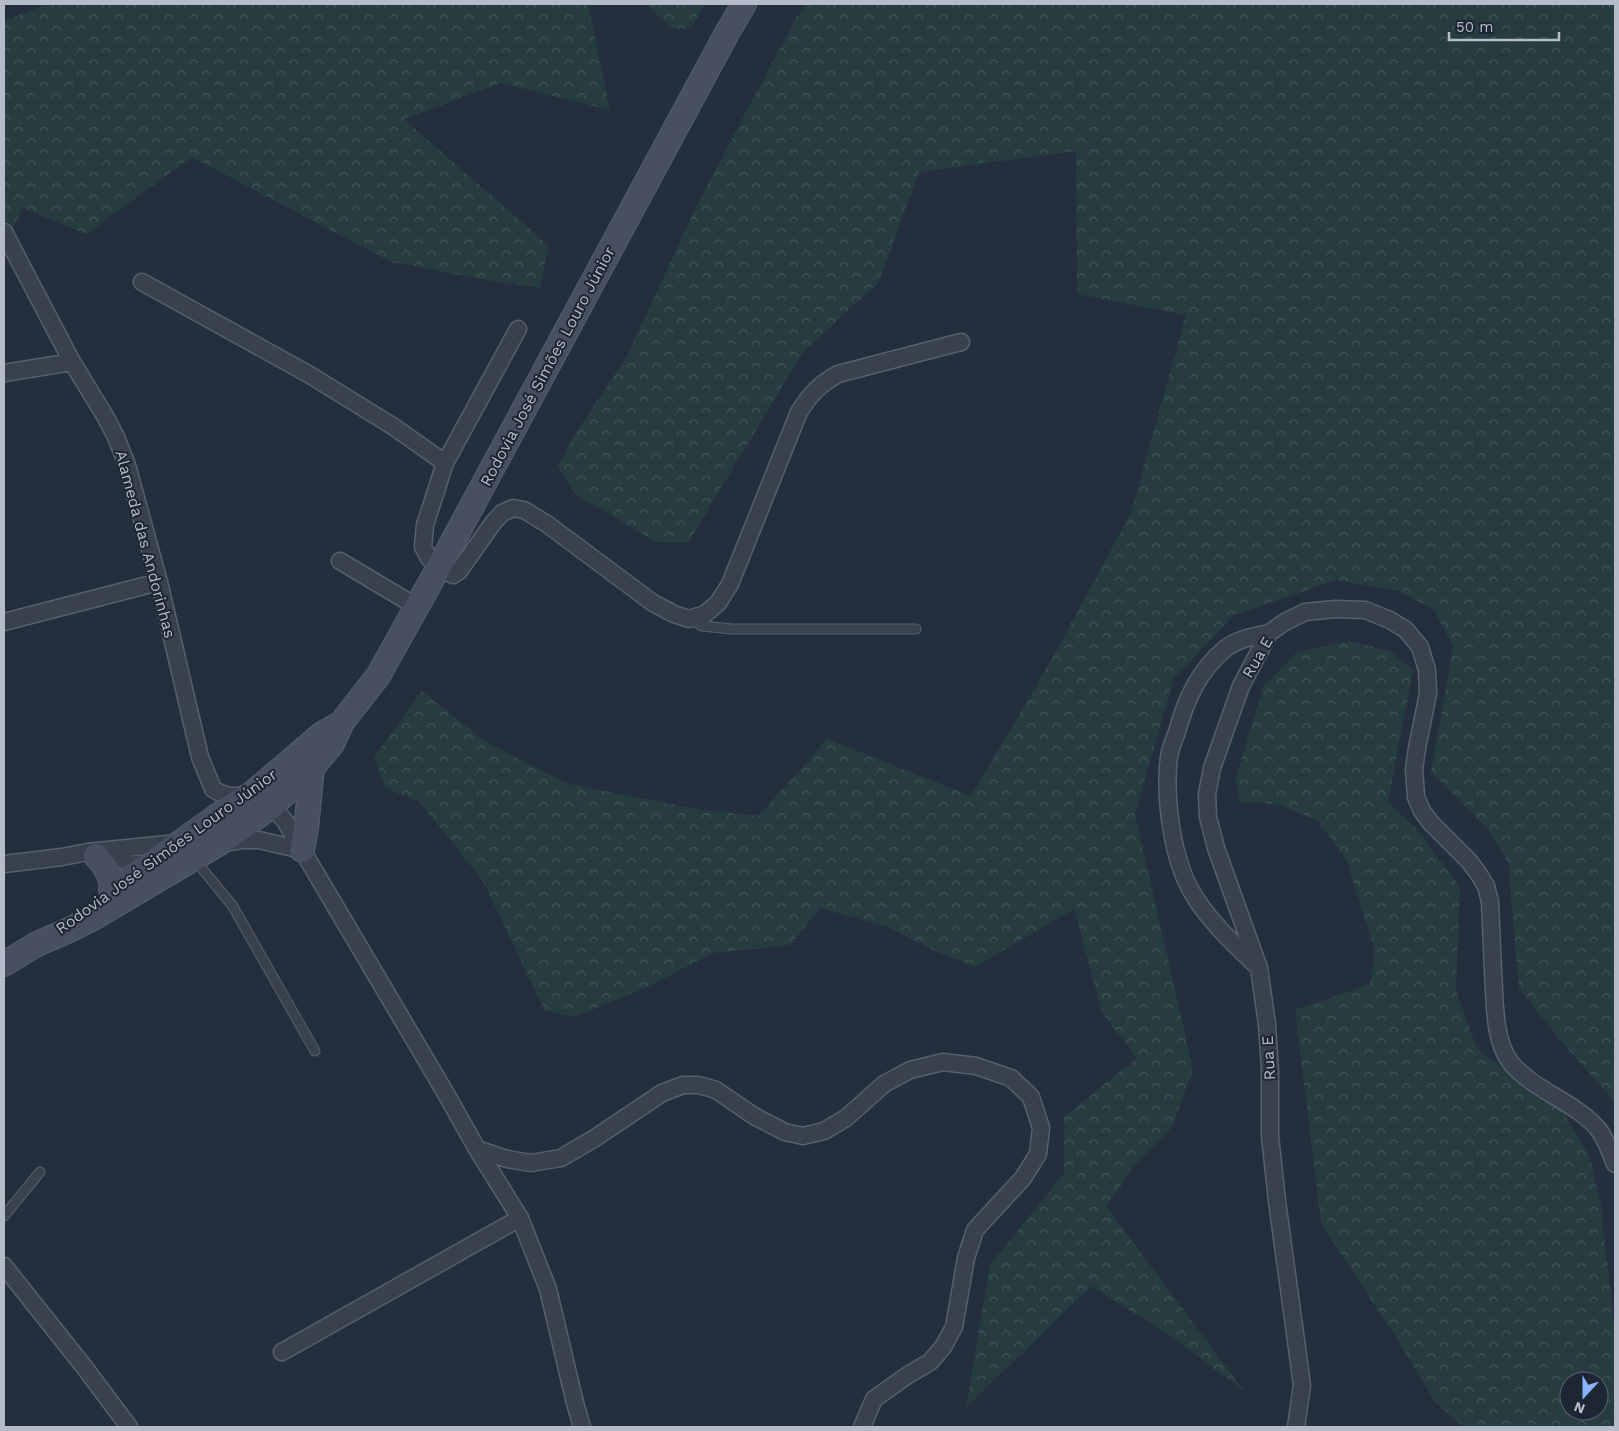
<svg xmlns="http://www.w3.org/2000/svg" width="1619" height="1431" font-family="'Work Sans',sans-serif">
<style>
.forest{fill:url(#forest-crowns);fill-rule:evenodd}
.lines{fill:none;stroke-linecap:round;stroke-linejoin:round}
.lane-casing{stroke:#565f6c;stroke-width:11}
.street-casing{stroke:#565f6c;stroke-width:19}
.secondary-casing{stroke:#565f6c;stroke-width:26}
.lane{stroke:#38414e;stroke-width:9}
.street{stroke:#38414e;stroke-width:16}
.secondary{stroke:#465061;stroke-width:24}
.labels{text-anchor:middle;stroke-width:4;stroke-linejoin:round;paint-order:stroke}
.street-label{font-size:16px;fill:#b4bcc9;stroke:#1d2633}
</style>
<defs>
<pattern id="forest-crowns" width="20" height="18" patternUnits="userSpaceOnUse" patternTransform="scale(1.25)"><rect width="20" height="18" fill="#263c3f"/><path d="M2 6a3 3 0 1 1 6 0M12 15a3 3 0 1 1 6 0" fill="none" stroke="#435659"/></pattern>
</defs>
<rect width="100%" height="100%" fill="#242f3e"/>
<path class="forest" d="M48,4h538l3,4 21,102 -109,-27 -97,36 145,127 -9,42 -53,-8 -96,-18 -199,-105 -106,77 -63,-26 -19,36v-223z
M647,4h57l-13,25 -19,-1 -23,-21z
M808,4h807v1098l-56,-63 -40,-51 -11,-126 -21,-34 -56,-56 22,-126 -19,-36 -35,-19 -63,-11 -102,35 -60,63 -39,136 58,255 -21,58 -36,37 -30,42 138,185 -73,-55 -80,-50 -125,122 24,-143 74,-92v-56l73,-59 -35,-45 -28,-104 -99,58 -40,-16 -47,-24 -68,-19 -30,37 -77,8 -66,34 -72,30 -30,-6 -62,-130 -64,-80 -33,-12 -12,-32 48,-66 64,51 82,42 134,26 57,6 68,-77 144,57 79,-134 81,-149 55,-198 -109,-21 -1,-143 -157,21 -40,110 -76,70 -115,191 -32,-1 -80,-47 -19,-28 16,-30 54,-81 73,-157 96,-181z
M1349,641l39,9 25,19 -25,134 28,25 44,59 -4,103 21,59 86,63 27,45 11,49 14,128v93h-151l-28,-24 -41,-67 -74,-113 -26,-213 75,-26 5,-34 -29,-91 -29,-39 -41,-16 -36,-2 -5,-23 29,-93 33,-34zM1569,1381h30v30h-30z"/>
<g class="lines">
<g class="lane-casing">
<path id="lane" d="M691,619l11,7 30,3h184
M194,859l38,46 83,146
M4,1216l36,-44"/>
</g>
<g class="street-casing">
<path id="street" d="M4,232l68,130 33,54 11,21 11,28 32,117 41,175 13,32
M142,282l168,93 84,52 51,36
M518,329l-73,134 -20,62 -2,22 6,11 10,9 14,8 6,-4 34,-48 9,-10 11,-5 11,2 23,14 106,79 21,11 15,5 16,-5 13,-11 12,-19 69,-172c12,-19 20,-27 39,-38l123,-32
M4,373l68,-11
M340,561l77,46
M4,622l155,-40
M213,789c14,9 24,8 40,4l19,13 13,15 160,271 32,57 30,10 24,4 30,-5 34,-20 67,-45 21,-8h16l17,5 38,26 31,16 18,4 21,-5 22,-13 38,-34 26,-14 33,-8 33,4 35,12 20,19 10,31 -3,26 -15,24 -48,52 -9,28 -12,69 -11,20 -13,15 -22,13 -34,24 -12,28
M223,843l19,-3h17l43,10
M104,857h8l41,10
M4,864l58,-7 25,-5 91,-9
M1256,965c-23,-22 -47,-44 -63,-71 -21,-34 -29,-98 -24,-137 1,-8 5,-17 8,-25 9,-33 22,-62 49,-84 12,-9 28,-12 43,-15
M477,1149l43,69 28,71 27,114 7,24
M4,1266l81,102 44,59
M282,1352l238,-134
M1296,1427l6,-42 -25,-184 -7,-65v-66l-3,-46 -8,-56 -43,-120 -8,-31 -1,-23 5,-26 29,-82 28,-53 16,-11 20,-10 31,-3 29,1 25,10 16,10 14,17 7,23 1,24 -11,54 -3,21 2,28 6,14 9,12 38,38 9,12 8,13 4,16c1,23 2,46 3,69 2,28 0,69 18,92 23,28 65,39 88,67 7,10 12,23 16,34"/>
</g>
<g class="secondary-casing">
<path id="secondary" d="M302,850l4,-21 6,-61
M96,856c10,11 15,19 16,33
M111,890l38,-25 78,-56 26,-16 69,-59 14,-8
M4,964l33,-20 28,-12 28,-14 125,-74 54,-38 40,-38 20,-24 10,-22 36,-46 61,-109 288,-534 17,-29"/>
</g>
<use href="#lane" class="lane"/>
<use href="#street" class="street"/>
<use href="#secondary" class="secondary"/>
</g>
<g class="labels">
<g class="street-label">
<text transform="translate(547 366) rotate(-62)" y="6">Rodovia José Simões Louro Júnior</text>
<text transform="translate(146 544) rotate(75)" y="6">Alameda das Andorinhas</text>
<text transform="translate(1257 657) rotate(-60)" y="6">Rua E</text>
<text transform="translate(166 851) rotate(-36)" y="6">Rodovia José Simões Louro Júnior</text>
<text transform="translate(1268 1058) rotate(-93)" y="6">Rua E</text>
</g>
</g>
<rect width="1619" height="1431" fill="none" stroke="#b4bcc9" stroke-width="10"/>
<g transform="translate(1584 1396) rotate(201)"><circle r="24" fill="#1d2633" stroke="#59626f"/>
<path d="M0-4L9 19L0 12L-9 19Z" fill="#8ab4f8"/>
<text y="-8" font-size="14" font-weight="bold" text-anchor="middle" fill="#b4bcc9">N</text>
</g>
<path d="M1449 32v8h110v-8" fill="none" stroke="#b4bcc9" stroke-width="2.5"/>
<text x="1456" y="32" font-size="15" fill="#b4bcc9" stroke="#1d2633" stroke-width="4" paint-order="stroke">50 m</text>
</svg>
